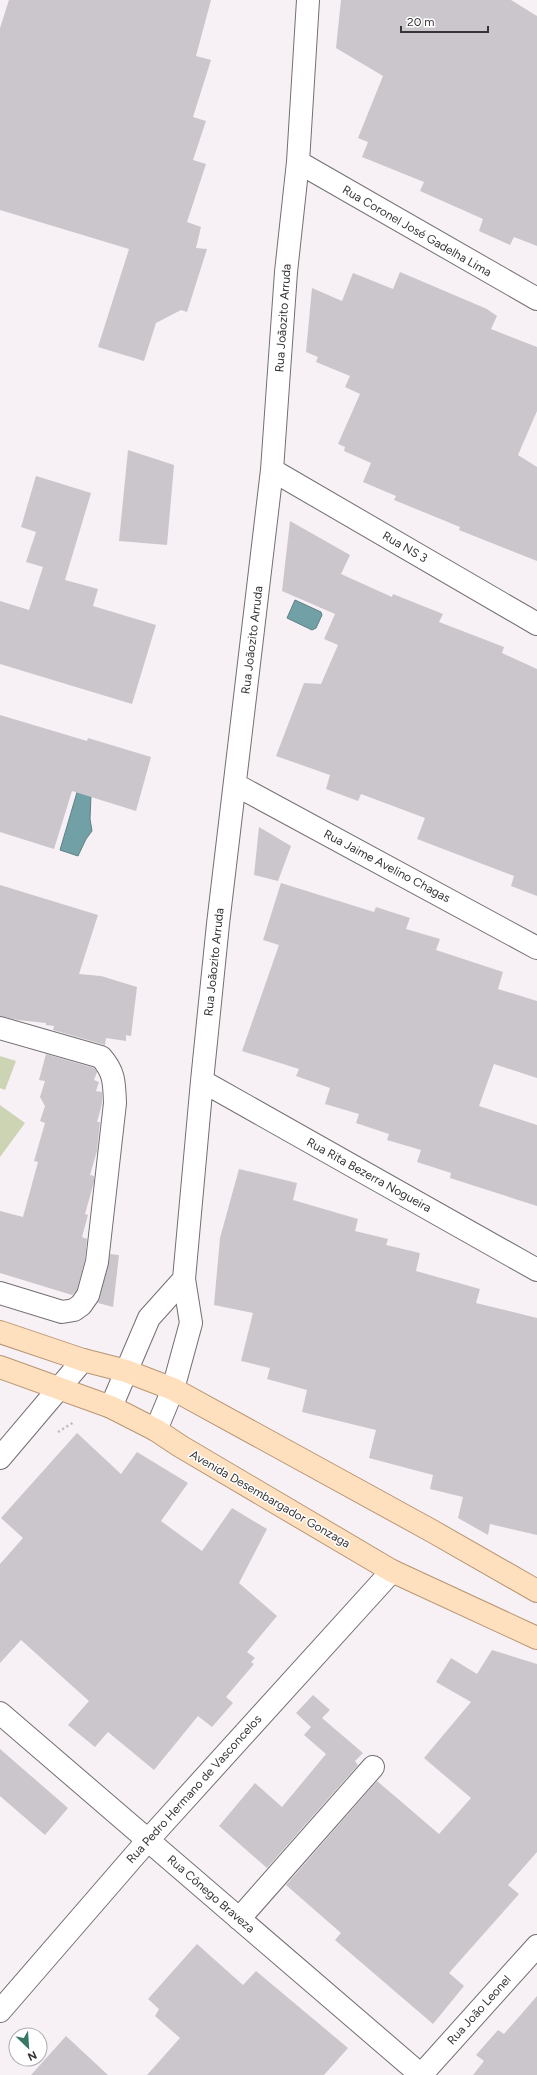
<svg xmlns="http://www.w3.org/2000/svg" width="537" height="2075" font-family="Figtree,sans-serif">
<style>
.green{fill:#cdd4b4}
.water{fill:#71a1a7;stroke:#5f8085}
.building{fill:#cbc6cb}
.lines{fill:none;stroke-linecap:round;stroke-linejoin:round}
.minor-casing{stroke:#736e72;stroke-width:24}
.major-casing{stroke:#b79672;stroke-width:24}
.path{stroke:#bdb8bc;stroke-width:2.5;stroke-dasharray:2 3;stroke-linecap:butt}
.minor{stroke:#fff;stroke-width:22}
.major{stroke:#fedfbe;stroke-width:22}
.labels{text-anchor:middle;stroke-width:3;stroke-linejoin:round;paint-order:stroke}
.street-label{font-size:12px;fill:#363436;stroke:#fff}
</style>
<rect width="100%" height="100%" fill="#f7f1f6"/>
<path class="green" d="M0,1056l16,5 -11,29 -5,-2z
M0,1105l25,18 -25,34z"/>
<path class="water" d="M295,600l26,12 1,3 -6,13 -4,2 -25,-12z
M83,772l8,23 -1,24 2,12 -6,8 -8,17 -18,-6z"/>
<path class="building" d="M9,0h202l-15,56 15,4 -18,57 13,4 -13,39 13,4 -19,58 14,5 -5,21 11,1 -20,63 -6,-2 -25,13 -12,38 -46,-14 31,-98 -129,-39v-182z
M341,0h170l26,16v230l-23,-9 -4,8 -31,-14 4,-12 -63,-28 4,-9 -62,-25 6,-15 -10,-4 25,-62 -47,-28z
M400,272l87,37 10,7 -6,13 46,18v64l-19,44 19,12v94l-78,-31 1,-3 -66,-27 2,-4 -33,-14 8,-19 -27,-12 1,-4 -7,-3 22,-50 -15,-7 5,-11 -34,-14 2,-5 -12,-5 6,-64 30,13 11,-28 40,16z
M128,450l46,15 -7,80 -48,-4z
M36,476l55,17 -26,87 33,9 -5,17 63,19 -24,79 -132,-40v-63l29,9 14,-43 -17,-5 10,-30 -15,-5z
M290,521l60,34 -9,19 51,23 1,-3 50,20 -4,8 65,25 -2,6 35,16v227l-26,-10 3,-10 -97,-37 8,-21 -64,-24 -3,7 -32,-12 4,-14 -54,-19 28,-73 17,1 17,-39 -14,-6 11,-25 -53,-23z
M0,715l87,26 1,-3 63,19 -15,54 -64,-20 -18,58 -54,-17z
M259,827l32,19 -13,35 -24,-6z
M281,883l93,29 2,-5 34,11 -4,11 34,10 -4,11 67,22 -5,17 39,12v77l-43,-14 -15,42 58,19v81l-87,-28 1,-5 -34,-11 4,-12 -34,-10 2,-6 -33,-11 3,-9 -34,-10 5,-16 -34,-12 3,-7 -57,-18 37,-106 -16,-5z
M0,885l98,30 -19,59 22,2 36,11 -6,49 -5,-1v6l-20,-3 -1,7 -52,-15 1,-4 -8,-1v-2l-28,-3 -18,-4z
M46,1054l48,14 3,4 -3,8 5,2 -3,9 6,1v12l-5,18h3l-3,29 -7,24 4,1v6l-9,32 3,1 -6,22 5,2 -2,21 -8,30 -5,5 -72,-22v-62l23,6 15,-55 -4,-1 11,-38 -5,-2 5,-15 -5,-9 5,-16 -6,-1z
M239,1169l58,14 -4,17 65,19 -3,12 33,8 -2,6 34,8 -4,18 64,18 -4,14 61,15v217l-47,-11 -2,11 -30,-17 5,-21 -33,-8 3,-14 -64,-17 7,-28 -74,-18 5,-22 -40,-11 3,-11 -29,-7 12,-48 -39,-8 6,-67z
M110,1254l9,1 -6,52 -15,-4z
M77,1433l44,41 16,-22 51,31 -27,38 41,30 30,-43 35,21 -28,54 38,33 -30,36 8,6 -4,4 3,2 -28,33 7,6 -21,24 -14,-11 -44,54 -46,-38 -13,15 -27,-22 21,-24 -68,-61 -21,23v-99l23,-26 -22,-20z
M492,1650l45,14v188l-29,33 11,9 -70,79 15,13 -31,38 -98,-84 6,-7 -55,-48 91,-104 62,53 32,-36 -47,-40 47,-56 -35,-20 15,-24 26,16z
M313,1695l17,15 -8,8 41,35 -8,8 3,4 -91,103 -48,-42 36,-43 27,24 44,-53 -22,-19 7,-8 -15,-14z
M0,1749l68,59 -23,27 -45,-39z
M197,1944l46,41 13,-14 92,77 -24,27h-177l33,-37 -25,-22 4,-7 -11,-10z
M537,1996v79h-64l11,-14 -8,-6 22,-25 6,4z
M66,2036l42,39h-77z"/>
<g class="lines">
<g class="minor-casing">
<path id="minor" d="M298,162l239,137
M272,470l265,154
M236,785l301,163
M0,1028l101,29c14,16 13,26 14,46l-18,159 -9,33 -7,10 -7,5 -12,2 -62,-19
M202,1081l335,189
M111,1407l38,-89 35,-39
M156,1430l17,-41 18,-66 -7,-44 18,-198 16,-157 54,-454 14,-198 12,-110 10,-162
M0,1458l83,-98
M0,1713l421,362
M239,1919l134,-152
M0,2011l148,-171 244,-269
M421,2075l116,-129"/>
</g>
<g class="major-casing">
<path id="major" d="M0,1332l83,28 43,11 47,18 259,142 105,60
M0,1367l111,40 45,23 24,16 212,125 145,67"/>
</g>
<path class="path" d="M58,1432l16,-10"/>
<use href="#minor" class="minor"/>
<use href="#major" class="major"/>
</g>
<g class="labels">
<g class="street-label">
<text transform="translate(417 231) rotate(30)" y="4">Rua Coronel José Gadelha Lima</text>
<text transform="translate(283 318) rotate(-86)" y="4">Rua Joãozito Arruda</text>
<text transform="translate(405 547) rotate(30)" y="4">Rua NS 3</text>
<text transform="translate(252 640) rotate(-83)" y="4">Rua Joãozito Arruda</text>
<text transform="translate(387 866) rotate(28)" y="4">Rua Jaime Avelino Chagas</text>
<text transform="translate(214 962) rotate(-84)" y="4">Rua Joãozito Arruda</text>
<text transform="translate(369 1175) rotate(29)" y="4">Rua Rita Bezerra Nogueira</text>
<text transform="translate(270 1499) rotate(30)" y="4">Avenida Desembargador Gonzaga</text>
<text transform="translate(194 1789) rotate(-48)" y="4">Rua Pedro Hermano de Vasconcelos</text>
<text transform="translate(211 1894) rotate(41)" y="4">Rua Cônego Braveza</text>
<text transform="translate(479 2010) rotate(-48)" y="4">Rua João Leonel</text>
</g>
</g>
<g transform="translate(28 2047) rotate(155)"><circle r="19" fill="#ffffff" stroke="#afaeaf"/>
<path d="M0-3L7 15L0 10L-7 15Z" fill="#367765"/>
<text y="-6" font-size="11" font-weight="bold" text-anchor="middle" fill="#363436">N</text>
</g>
<path d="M401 26v6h87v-6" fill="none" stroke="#363436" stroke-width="2"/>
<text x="407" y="26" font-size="12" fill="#363436" stroke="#ffffff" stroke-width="3" paint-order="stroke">20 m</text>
</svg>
